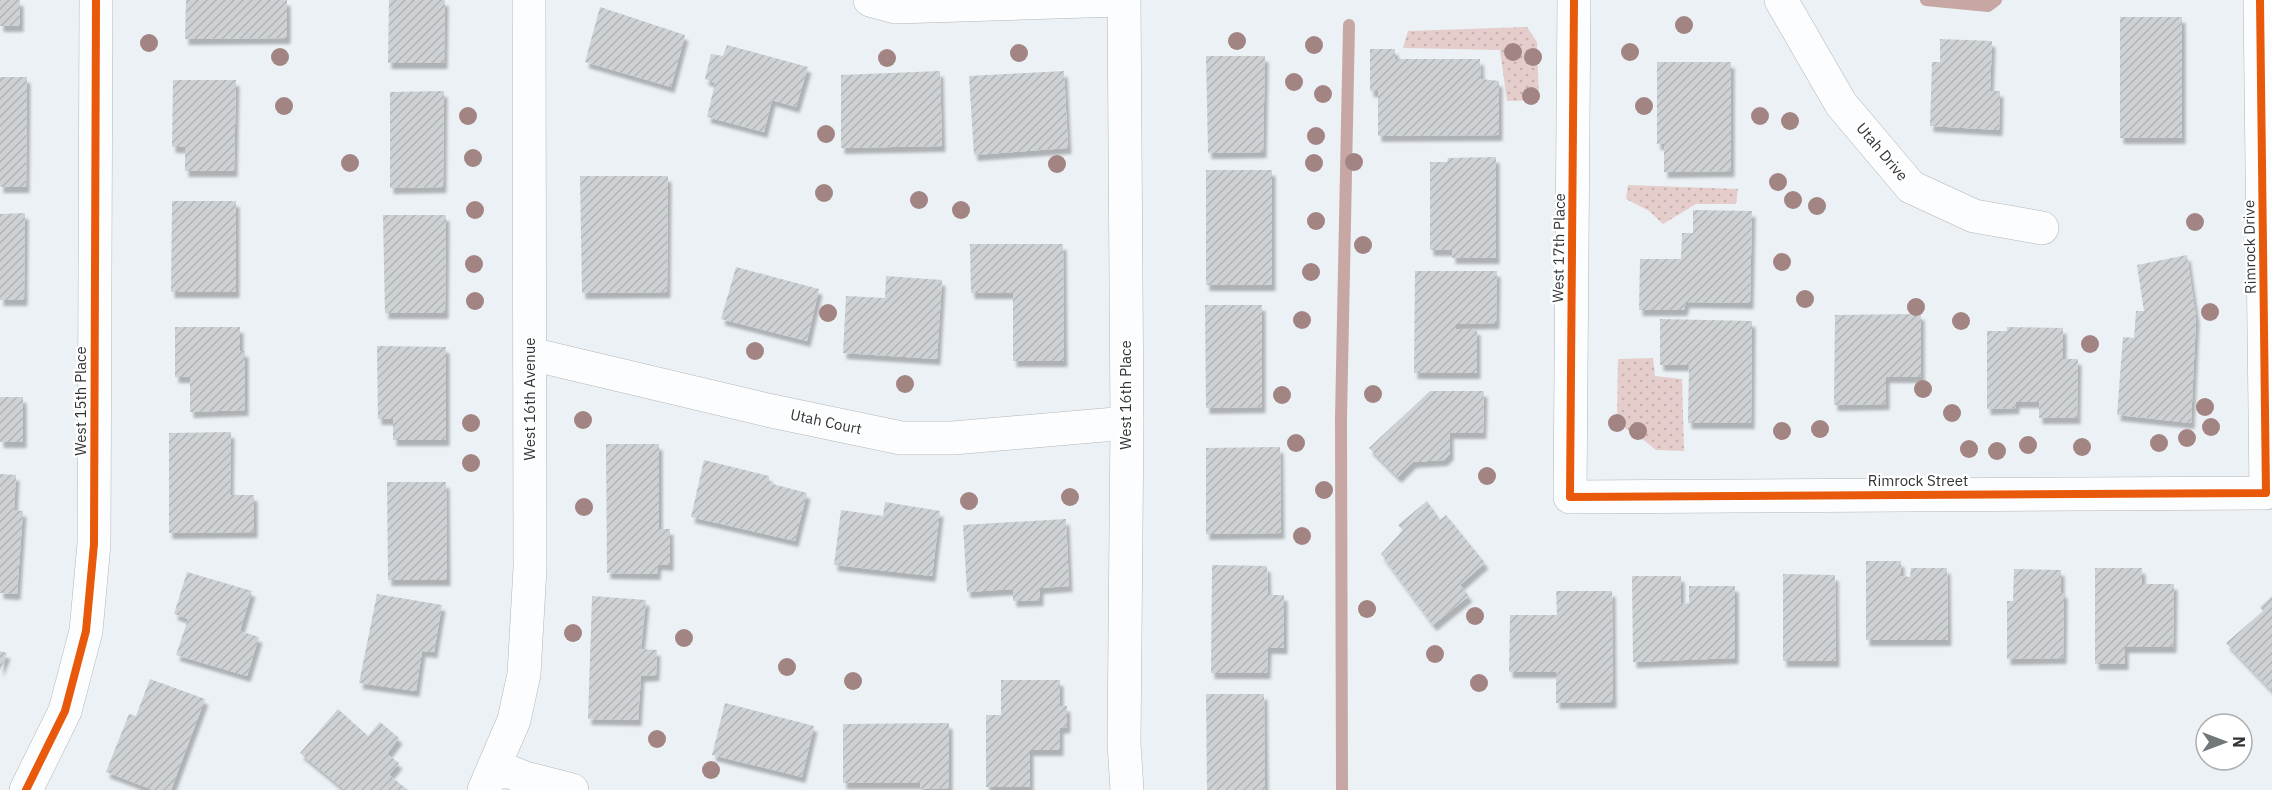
<svg xmlns="http://www.w3.org/2000/svg" width="2272" height="790" font-family="'IBM Plex Sans',sans-serif">
<style>
.grass{fill:url(#grass-dots)}
.lines{fill:none;stroke-linecap:round;stroke-linejoin:round}
.stream{stroke:#c6a7a4;stroke-width:12}
.building{fill:url(#building-hatch);filter:url(#shadow)}
.minor-casing{stroke:#b2b6b8;stroke-width:34}
.minor{stroke:#fcfdfe;stroke-width:33}
.cycleway-casing{stroke:#fff;stroke-width:11}
.cycleway{stroke:#e8590c;stroke-width:8}
.tree{fill:#a28483}
.labels{text-anchor:middle;stroke-width:4.5;stroke-linejoin:round;paint-order:stroke}
.street-label{font-size:15px;fill:#313538;stroke:#fff}
</style>
<defs>
<pattern id="grass-dots" width="8" height="8" patternUnits="userSpaceOnUse" patternTransform="scale(1.5)"><rect width="8" height="8" fill="#e5cdcc"/><path d="M2 2h.1M6 6h.1" fill="none" stroke="#c5b1b0" stroke-width="1.8" stroke-linecap="round"/></pattern>
<pattern id="building-hatch" width="6" height="6" patternUnits="userSpaceOnUse" patternTransform="scale(1.5)"><rect width="6" height="6" fill="#ced2d5"/><path d="M-1 1l2-2M0 6l6-6M5 7l2-2" fill="none" stroke="#b1b5b8"/></pattern>
<filter id="shadow"><feDropShadow dx="3.5" dy="6" stdDeviation="1.5" flood-color="#0004"/></filter>
</defs>
<rect width="100%" height="100%" fill="#ecf1f5"/>
<path class="grass" d="M1527,27l10,15 2,58 -32,1 -7,-51 -97,-2 5,-17z
M1628,185l110,4 -2,15h-40l-33,20 -14,-13 -23,-12z
M1653,358l2,18 27,3 2,72 -28,-1 -11,-9 -28,-18 1,-64z"/>
<g class="lines">
<path class="stream" d="M1926,0l62,6 8,-6
M1342,790l-1,-372 8,-393"/>
</g>
<path class="building" d="M0,0h20v26h-20z
M186,0h101v38l-102,1z
M389,0h56l-1,63h-56z
M600,7l85,28 -14,52 -86,-25z
M2120,17h62v121h-62z
M1940,39l52,2 -2,50h10l-1,39 -69,-4 2,-64h8z
M727,45l81,22 -12,40 -24,-7 -8,32 -57,-15 8,-34 -10,-4 6,-25 12,2z
M1370,49h25v10h85l1,20 18,2v54l-121,1v-45h-8z
M1206,56h59l-2,96 -55,1z
M1657,62h74v109l-67,1v-28h-7z
M940,71l2,75 -101,2v-73z
M1064,71l4,77 -94,7 -5,-79z
M0,77h27l-1,110h-26z
M173,80h63l-2,91h-49v-24h-13z
M444,91l-1,96 -53,1v-96z
M1496,157v101h-44v-8h-22v-88h17l1,-4z
M1206,170h66v115h-66z
M580,176h88l-1,116 -85,1z
M172,201h64v91h-65z
M1693,210l59,1 -2,92 -64,-1 -2,8h-45l1,-51h41l1,-26h11z
M25,213l-1,87h-24v-86z
M383,215h63l-1,98h-60z
M970,244h93l1,117h-51v-68h-42z
M2187,255l9,63 -5,105 -74,-8 6,-78 11,1 2,-27h8l-7,-46z
M736,267l83,22 -12,52 -86,-22z
M1415,271h82l-1,52 -40,1v5h21v44h-63z
M886,276l56,4 -5,79 -94,-6 3,-57 39,2z
M1205,305h57v102l-56,1z
M1921,314v63h-35v27l-52,1 1,-90z
M1660,319l92,2 -1,102h-63l1,-58h-29z
M175,327h65v24h5v59l-55,2v-35h-15z
M2007,327l56,1v31h15l-1,59h-38v-16h-23v6l-29,1v-78h20z
M377,346l69,1v93h-53v-21h-15z
M1430,391h54l-1,42h-33v21l-6,6 -31,2 -15,15 -29,-29z
M0,397h23v45h-23z
M231,432l-1,63h24v37l-85,1v-100z
M606,444h53v85h11v36l-12,-1 -1,10 -50,-1z
M1280,447l1,86 -75,1v-86z
M704,460l65,16v7l38,10 -12,48 -104,-24z
M0,474l16,1 -2,35 9,1 -6,83 -17,-1z
M387,482h59l1,98h-59z
M1427,501l13,19 6,-5 39,48 -25,22 9,11 -36,29 -52,-71 22,-24 -5,-5z
M885,502l55,9 -8,65 -98,-11 7,-55 42,6z
M1066,519l3,67 -29,2v12l-27,1v-12l-46,3 -4,-67z
M1866,561h35v15l9,1 1,-9h36l1,72h-82z
M1212,565l55,1 1,29h16v53h-16l-1,25h-56z
M2095,568h47v16h32l-1,63h-48v17h-30z
M2014,569l47,1v22h3l-1,66 -56,1v-58h6z
M187,572l65,19 -12,40 19,6 -12,39 -71,-21 12,-36 -14,-5z
M1783,574l52,1 1,86h-53z
M1632,576h49v28l8,-1v-17h46v72l-102,4z
M1556,591h56l1,111 -57,1v-31h-47l1,-57h47z
M377,594l65,11 -8,47 -12,-1 -6,40 -57,-8z
M592,596l54,4 -5,49 16,1 -1,25 -15,1 -3,44 -50,-1z
M2272,596v95l-46,-48 37,-32 -3,-4z
M0,651l7,2 -7,18z
M150,679l55,20 -34,91h-18l-47,-18 23,-58 7,2z
M1001,680h59v26h7v21l-7,1v22h-30v37h-44v-72h15z
M1206,694h58l1,96h-58z
M725,703l89,23 -12,51 -90,-22z
M338,709l30,27 12,-14 19,16 -12,16 12,9 -10,12 19,15h-63l-45,-37z
M949,723v65l-29,1v-6h-77v-59z"/>
<g class="lines">
<g class="minor-casing">
<path id="minor" d="M870,0l26,7 222,-7
M1124,0l3,423 -3,320 3,47
M1574,0l-4,497 696,-4 -6,-493
M1781,0l60,104 70,83 63,29 68,12
M531,354l236,56 134,28h52l174,-15
M495,766l30,12 47,12
M26,790l39,-79 21,-80 8,-87 2,-544
M484,790l30,-70 10,-46 6,-106 -1,-568"/>
</g>
<use href="#minor" class="minor"/>
<g class="cycleway-casing">
<path id="cycleway" d="M1574,0l-4,497 696,-4 -6,-493
M26,790l39,-79 21,-80 8,-87 2,-544"/>
</g>
<use href="#cycleway" class="cycleway"/>
</g>
<g class="tree">
<circle cx="1684" cy="25" r="9"/>
<circle cx="1237" cy="41" r="9"/>
<circle cx="149" cy="43" r="9"/>
<circle cx="1314" cy="45" r="9"/>
<circle cx="1513" cy="52" r="9"/>
<circle cx="1630" cy="52" r="9"/>
<circle cx="1019" cy="53" r="9"/>
<circle cx="280" cy="57" r="9"/>
<circle cx="1533" cy="57" r="9"/>
<circle cx="887" cy="58" r="9"/>
<circle cx="1294" cy="82" r="9"/>
<circle cx="1323" cy="94" r="9"/>
<circle cx="1531" cy="96" r="9"/>
<circle cx="284" cy="106" r="9"/>
<circle cx="1644" cy="106" r="9"/>
<circle cx="468" cy="116" r="9"/>
<circle cx="1760" cy="116" r="9"/>
<circle cx="1790" cy="121" r="9"/>
<circle cx="826" cy="134" r="9"/>
<circle cx="1316" cy="136" r="9"/>
<circle cx="473" cy="158" r="9"/>
<circle cx="1354" cy="162" r="9"/>
<circle cx="350" cy="163" r="9"/>
<circle cx="1314" cy="163" r="9"/>
<circle cx="1057" cy="164" r="9"/>
<circle cx="1778" cy="182" r="9"/>
<circle cx="824" cy="193" r="9"/>
<circle cx="919" cy="200" r="9"/>
<circle cx="1793" cy="200" r="9"/>
<circle cx="1817" cy="206" r="9"/>
<circle cx="475" cy="210" r="9"/>
<circle cx="961" cy="210" r="9"/>
<circle cx="1316" cy="221" r="9"/>
<circle cx="2195" cy="222" r="9"/>
<circle cx="1363" cy="245" r="9"/>
<circle cx="1782" cy="262" r="9"/>
<circle cx="474" cy="264" r="9"/>
<circle cx="1311" cy="272" r="9"/>
<circle cx="1805" cy="299" r="9"/>
<circle cx="475" cy="301" r="9"/>
<circle cx="1916" cy="307" r="9"/>
<circle cx="2210" cy="312" r="9"/>
<circle cx="828" cy="313" r="9"/>
<circle cx="1302" cy="320" r="9"/>
<circle cx="1961" cy="321" r="9"/>
<circle cx="2090" cy="344" r="9"/>
<circle cx="755" cy="351" r="9"/>
<circle cx="905" cy="384" r="9"/>
<circle cx="1923" cy="389" r="9"/>
<circle cx="1373" cy="394" r="9"/>
<circle cx="1282" cy="395" r="9"/>
<circle cx="2205" cy="407" r="9"/>
<circle cx="1952" cy="413" r="9"/>
<circle cx="583" cy="420" r="9"/>
<circle cx="471" cy="423" r="9"/>
<circle cx="1617" cy="423" r="9"/>
<circle cx="2211" cy="427" r="9"/>
<circle cx="1820" cy="429" r="9"/>
<circle cx="1638" cy="431" r="9"/>
<circle cx="1782" cy="431" r="9"/>
<circle cx="2187" cy="438" r="9"/>
<circle cx="1296" cy="443" r="9"/>
<circle cx="2159" cy="443" r="9"/>
<circle cx="2028" cy="445" r="9"/>
<circle cx="2082" cy="447" r="9"/>
<circle cx="1969" cy="449" r="9"/>
<circle cx="1997" cy="451" r="9"/>
<circle cx="471" cy="463" r="9"/>
<circle cx="1487" cy="476" r="9"/>
<circle cx="1324" cy="490" r="9"/>
<circle cx="1070" cy="497" r="9"/>
<circle cx="969" cy="501" r="9"/>
<circle cx="584" cy="507" r="9"/>
<circle cx="1302" cy="536" r="9"/>
<circle cx="1367" cy="609" r="9"/>
<circle cx="1475" cy="616" r="9"/>
<circle cx="573" cy="633" r="9"/>
<circle cx="684" cy="638" r="9"/>
<circle cx="1435" cy="654" r="9"/>
<circle cx="787" cy="667" r="9"/>
<circle cx="853" cy="681" r="9"/>
<circle cx="1479" cy="683" r="9"/>
<circle cx="657" cy="739" r="9"/>
<circle cx="711" cy="770" r="9"/>
</g>
<g class="labels">
<g class="street-label">
<text transform="translate(1882 152) rotate(50)" y="5">Utah Drive</text>
<text transform="translate(2250 247) rotate(-91)" y="5">Rimrock Drive</text>
<text transform="translate(1559 248) rotate(-89)" y="5">West 17th Place</text>
<text transform="translate(1126 395) rotate(-90)" y="5">West 16th Place</text>
<text transform="translate(530 399) rotate(-90)" y="5">West 16th Avenue</text>
<text transform="translate(81 401) rotate(-90)" y="5">West 15th Place</text>
<text transform="translate(826 422) rotate(12)" y="5">Utah Court</text>
<text x="1918" y="486">Rimrock Street</text>
</g>
</g>
<g transform="translate(2224 742) rotate(90)"><circle r="28" fill="#ffffff" stroke="#adaeaf" stroke-width="1.5"/>
<path d="M0-4.5L10 22L0 15L-10 22Z" fill="#72777a"/>
<text y="-9" font-size="16" font-weight="bold" text-anchor="middle" fill="#313538">N</text>
</g>
</svg>
